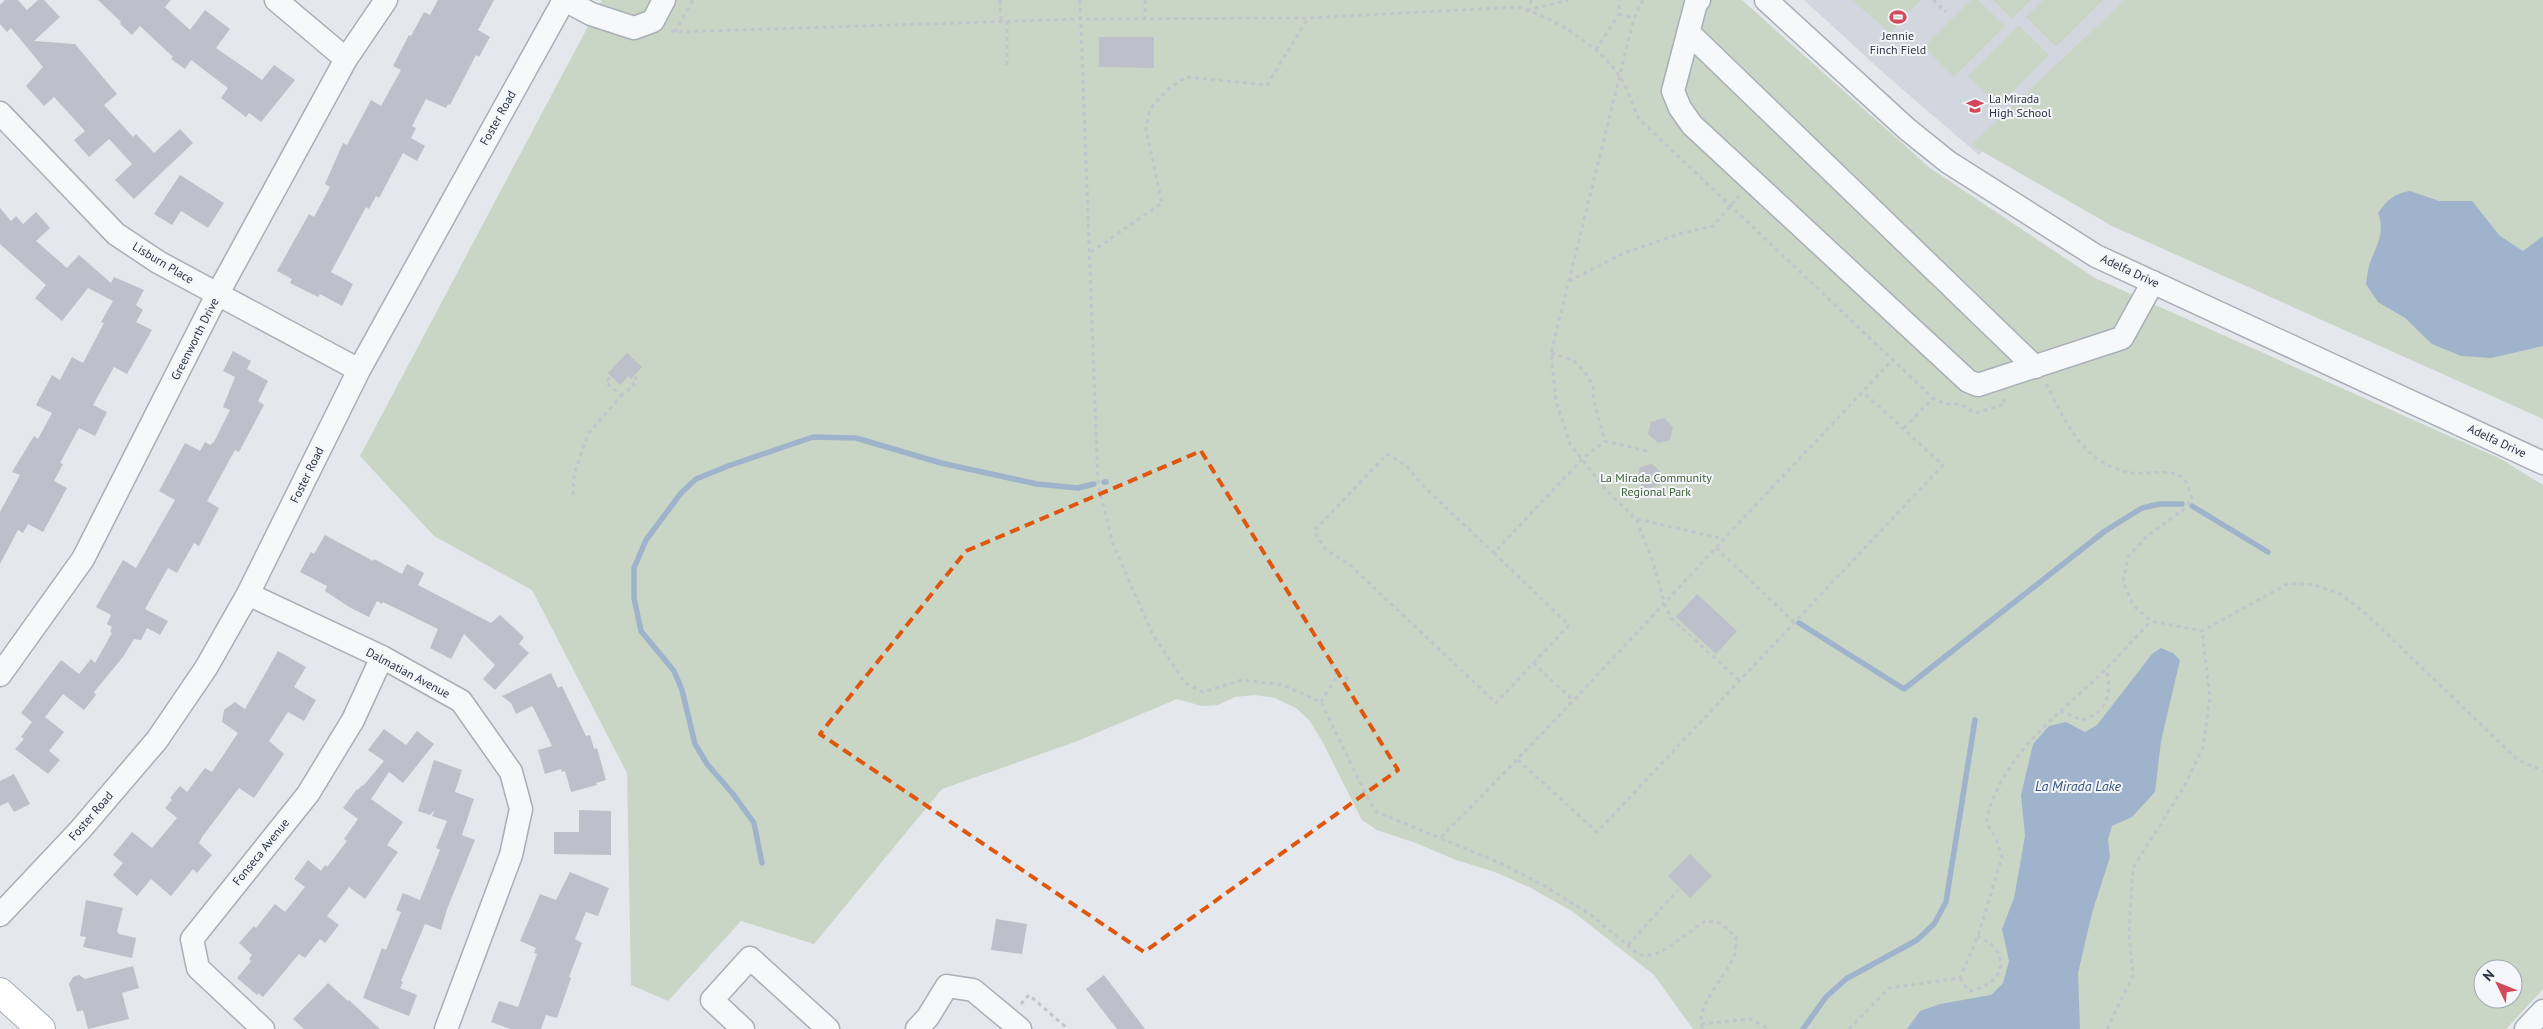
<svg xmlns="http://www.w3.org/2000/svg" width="2543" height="1029" font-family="'PT Sans',sans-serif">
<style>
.built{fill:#d2d6de}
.green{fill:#c9d6c5;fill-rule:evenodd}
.water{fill:#9fb4cc}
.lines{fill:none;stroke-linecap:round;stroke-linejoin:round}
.stream{stroke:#9fb4cc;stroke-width:5.5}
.building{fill:#bbc0ca}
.minor-casing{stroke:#a9aeb7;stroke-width:25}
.major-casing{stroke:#a3abb8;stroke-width:30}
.path{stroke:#c2c5cb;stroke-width:3;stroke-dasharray:4 4;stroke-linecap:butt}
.minor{stroke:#f7f8fa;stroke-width:22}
.major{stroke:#fff;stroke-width:28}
.marked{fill:none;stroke:#df570f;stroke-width:4;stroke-dasharray:10 6;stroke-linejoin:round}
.labels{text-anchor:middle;stroke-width:4;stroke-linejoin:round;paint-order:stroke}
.poi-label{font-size:12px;fill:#2b3445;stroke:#f4f6f9}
.street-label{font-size:12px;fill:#2b3445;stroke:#f4f6f9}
.park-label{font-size:12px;fill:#3f6138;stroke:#f4f6f9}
.water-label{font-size:14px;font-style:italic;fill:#34527a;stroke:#f4f6f9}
</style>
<rect width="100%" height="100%" fill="#e4e7ec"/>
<path class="built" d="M1804,0h330l-155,155 -92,-79z"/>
<path class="green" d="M602,0h1140l188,168 165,110 406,181 42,26v504l-37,40h-813l-39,-54 -82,-64 -43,-24 -34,-15 -39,-12 -40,-17 -39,-13 -15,-10 -40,-79 -13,-21 -13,-12 -21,-10 -21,-3 -19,2 -17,8 -16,1 -25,-7 -102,43 -133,47 -128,155 -73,-23 -73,80 -37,-16 -4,-212 -95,-183 -98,-54 -74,-80zM2483,969h30v30h-30z
M1852,0h69l-31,33z
M1971,0h7l27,26 -51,51 -30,-30z
M1993,0h38l-19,19z
M2043,0h60l-47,47 -30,-30z
M2125,0h418v419l-431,-193 -141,-81z
M2019,25l30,30 -50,51 -31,-30z"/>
<path class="water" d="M2410,191l29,10h33l28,35 23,15 20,-15v110l-52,12 -30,-2 -29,-12 -27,-26 -27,-16 -12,-18c1,-8 2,-17 5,-24 7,-18 14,-28 7,-47 9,-13 17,-20 32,-22z
M2161,648l12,5 7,7 -19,81 -6,51 -23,25 -20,9 -4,14 2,17 -18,56 -14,60 2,56h-173l13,-18 20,-7 51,-9 12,-12 6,-22 -7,-32 12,-31 11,-62 -4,-41 12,-51 16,-18 17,-4 19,10 12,-7 55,-71z"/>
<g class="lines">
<path class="stream" d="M1104,482h2
M2192,506l76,46
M1799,623l105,66 201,-158 37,-23 18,-4h22
M762,863l-8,-40 -21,-29 -26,-30 -12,-20 -13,-54 -8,-19 -33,-40 -7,-33v-30l12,-28 35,-47 15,-14 32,-13 85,-29 43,1 85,25 96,21 41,4 16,-4
M1803,1029l23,-32 20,-18 71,-39 17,-16 12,-22 29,-182"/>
</g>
<path class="building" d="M5,0h13l9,10 11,-10h6l16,17 -26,24 41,3 42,50 -13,11 29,32 3,-3 18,19 26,-24 13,14 -59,56 -19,-19 17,-16 -23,-25 -20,18 -15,-17 11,-9 -31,-34 -10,9 -18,-20 17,-19 -32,-39 -4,4 -7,-8v-19z
M98,0h73l-6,7 25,23 15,-20 25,19 -14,19 46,32 12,-15 21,15 -34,42 -12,-9 -3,4 -25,-19 7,-10 -37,-28 -6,9 -14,-10 2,-2 -33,-31 -8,9 -12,-11 1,-2z
M438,0h56l-16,30 12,7 -11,20 -3,-2 -26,50 -2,-1 -2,4 -20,-9 -14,27 4,2 -5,10 14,8 -8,15 -14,-8 -24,45 -3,-2 -7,13 -3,-2 -20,37 -15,28 22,12 -11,22 -22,-12 -2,3 -28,-14 2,-4 -15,-8 32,-57 5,3 16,-30 -5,-3 18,-41 4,2 24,-45 10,6 20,-36 -8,-4 16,-31 2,1 13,-24 6,3z
M1099,37h55v31l-55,-1z
M180,175l44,28 -16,25 -27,-17 -9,14 -18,-11z
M0,208l11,13 5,-5 7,8 13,-12 14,16 -14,13 31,27 12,-13 32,28 3,-6 30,13 -8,15 7,5 -7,12 16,8 -25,44 -13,-7 -21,38 14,7 -12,24 -16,-8 -19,35 3,1 -9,17 13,7 -24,44 -15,-8 -5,9 -5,-3 -18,34v-52l20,-37 -8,-3 22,-36 4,3 14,-26 -16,-8 16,-30 8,5 12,-23 11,6 21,-40 -3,-1 12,-21 -25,-13 -26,33 -27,-23 11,-13 -46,-41z
M233,351l18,10 -4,8 21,12 -10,20 6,4 -25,47 -4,-2 -28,51 12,7 -20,38 -5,-3 -17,30 -9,-5 -23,41 23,12 -8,14 -13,-7 -6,12 -7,-1 -11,18 -29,35 2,3 -12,15 -21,-16 -18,23 19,15 -15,19 11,9 -12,14 -33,-25 9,-10 -3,-2 11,-15 -11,-9 40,-53 18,14 12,-15 4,4 17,-30 -2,-1 2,-5 -5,-3 4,-9 -15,-8 27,-47 13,8 39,-68 -16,-9 26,-48 15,8 5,-9 5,3 4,-3 16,-32 -7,-3 12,-30 -12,-6z
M627,353l15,14 -11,12 -3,-3 -8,9 -12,-12z
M1664,418l9,9 -3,13 -12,3 -10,-9 3,-12z
M1652,464l10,9 -3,12 -13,4 -9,-9 3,-13z
M325,535l48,26 1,-2 28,15 5,-10 17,9 -6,12 73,38 9,-8 24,22 -5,7 10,9 -34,37 -12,-11 12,-14 -31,-31 -13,25 -21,-11 8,-19 -55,-27 -1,2 -5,-3 -8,16 -20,-10 -24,-16 2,-5 -27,-14 11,-20 3,2z
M1697,594l40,37 -21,23 -40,-37z
M278,651l28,16 -12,20 22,13 -12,21 -16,-9 -19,29 15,13 -30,44 -15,-10 -37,49 -3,6 13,12 -15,18 -4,-4 -22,27 -20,-17 -14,17 -24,-21 10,-12 -10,-8 19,-23 20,16 25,-30 -12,-10 7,-8 -2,-2 10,-12 7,6 18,-24 7,4 26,-39 -16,-11 2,-12 11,-8 10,7z
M551,673l7,15 4,-2 24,50 4,-1 4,14 3,-1 9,32 -10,3 1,2 -26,7 -6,-21 -3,1 -1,-3 -16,5 -7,-24 14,-4 -17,-35 -3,-5 -16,8 -5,-11 -9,-7z
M384,729l22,16 11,-14 17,13 -31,39 -14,-11 -18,27 32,23 -16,23 11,7 -33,47 -16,-12 -22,29 12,9 -14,18 -5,-4 -15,19 -6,-4 -36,43 -5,-4 -1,2 -20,-17 14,-17 -2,-2 3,-4 -13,-12 15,-17 2,2 19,-24 10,8 20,-25 -11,-8 14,-19 13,11 4,-6 2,2 20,-26 -3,-2 14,-20 -15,-11 14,-19 1,1 4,-5 1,1 21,-25 -16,-11z
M434,760l28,10 -7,22 19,7 -12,36 13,5 -28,69 -6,21 -16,-6 -24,57 2,1 -3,6 17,7 -8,21 -46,-18 19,-50 4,2 15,-38 -5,-2 7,-17 17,7 20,-50 -4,-2 11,-27 -15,-5 3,-6 -5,5 -12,-4z
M14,774l16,30 -16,8 -6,-10 -8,4v-25z
M579,810l32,1v44l-57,-1v-22h25z
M1690,854l22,22 -22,22 -22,-22z
M570,872l39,16 -11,28 -12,-4 -11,27 7,4 -13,34 2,1 -14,40 -11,-3 -5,14h-30l-20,-7 8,-21 19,6 19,-53 -3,-1 2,-5 -16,-7 20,-47 16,6z
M86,900l37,8 -6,23 2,3 17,4 -4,20 -49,-11 3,-10 -6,-1z
M996,919l31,5 -5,30 -31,-4z
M133,966l6,22 -17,5 7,26 -41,10 -5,-19 -6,2 -8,-28 4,-7 6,-2 6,4z
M1104,975l41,54h-28l-31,-40z
M328,983l20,18 1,-1 31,29h-76l-11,-10z"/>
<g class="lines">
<g class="minor-casing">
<path id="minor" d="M276,0l70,59
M565,0l26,14 43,14 19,-7 11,-21
M1699,0l-3,3 -23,88 7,17 12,17 276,256 10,4 144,-47 31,-56
M1766,0l141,129 41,33 148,94 447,207
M1689,33l346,334
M0,113l116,121 42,28 201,108
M248,594l134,63 79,44 50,71 10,37 -10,46 -65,174
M0,675l83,-116 134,-264 129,-236 40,-59
M0,915l80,-85 77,-90 49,-72 42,-74 111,-224 205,-370
M263,1029l-65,-61 -6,-29 116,-145 45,-74 29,-63
M743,1029l-31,-29 38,-42 78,71
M917,1029l11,-12 19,-31 26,4 47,39
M2526,1029l17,-18"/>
</g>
<g class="major-casing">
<path id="major" d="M0,992l41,37"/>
</g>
<path class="path" d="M1000,0l1,22
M1080,0l18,484 15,60 39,89 33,50 18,9 39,-12 41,5 38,17 48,99 8,11 123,51 43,22 48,30 48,40h15l12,-6 39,-28 16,2 15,14c0,6 0,13 -2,19 -7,19 -41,52 -31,73
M1145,0v19
M1531,0l-2,10 39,-10
M1643,0l-9,18 -83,335 5,48 14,43 35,45 31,30 17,43 12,43 6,13 69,63
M1933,0l13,12
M1619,14l15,4
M1007,21v45
M671,30l4,2 405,-13 228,-1 209,-11c35,9 83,39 103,70 8,12 13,29 19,42l294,279 12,6h15l15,9 30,-9 -3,-7
M675,32l18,-32
M1596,50l23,-36v-14
M1091,252l71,-49 -16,-74 4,-20 18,-20 18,-12 81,8 41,-67
M1569,281l55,-28 55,-19 34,-8 26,-30
M1551,353l22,7 11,11 9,14 1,17 11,39 46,11
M2046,384c15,28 28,60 55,77 7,4 17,9 25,11 14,4 47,-4 56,5 6,5 7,15 10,21l-9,12 -36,26 -19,21 -5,25 11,24 17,15 51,10 87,-48 25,2 27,9 24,19 153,147 25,11
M621,396l13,-11 -2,-3 4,-4 -2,-2
M1904,428l29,-30
M573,495l1,-21 14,-40 33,-38 -15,-14 5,-6
M1637,519l87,20
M1716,548l78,74
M1494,553l75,72 -73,78 -148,-140 -22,-13 -12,-19 73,-77 19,11 14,18 74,70 88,-94 23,-18
M1533,663l41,38
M1337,676l14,3
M1321,702l16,-26 -6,-13
M2060,711l22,9c25,-7 31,-28 24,-52
M1518,760l79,72 346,-367 -80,-73
M1441,837c97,-97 190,-198 284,-299 55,-60 113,-119 168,-179
M1628,945l50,-55
M1960,978l9,13c17,-3 35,-13 31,-33 -2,-11 -14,-17 -22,-22
M1021,1004l8,-9 39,34
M1701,1024l49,-5 19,10
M1849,1029l40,-41 71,-10 18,-42 24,-79 -5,-17 -11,-18c15,-68 73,-107 120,-153 15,-15 30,-32 45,-48
M2107,1029l26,-54 -4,-41 4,-66 52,-83 18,-38 7,-49 -8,-67"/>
<use href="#minor" class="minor"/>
<use href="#major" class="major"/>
</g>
<path class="marked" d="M1201,451l197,319 -254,182 -324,-218 146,-183z"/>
<defs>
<g id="stadium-bare" transform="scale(1.35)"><path d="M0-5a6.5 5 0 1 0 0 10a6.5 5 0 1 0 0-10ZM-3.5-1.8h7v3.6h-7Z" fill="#d1495b" stroke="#f4f6f9" stroke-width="2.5" paint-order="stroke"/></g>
<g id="school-bare" transform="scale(1.35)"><path d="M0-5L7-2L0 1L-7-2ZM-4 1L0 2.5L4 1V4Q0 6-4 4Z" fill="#d1495b" stroke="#f4f6f9" stroke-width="2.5" paint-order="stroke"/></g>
</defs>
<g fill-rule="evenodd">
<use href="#stadium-bare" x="1898" y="17"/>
<use href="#school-bare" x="1975" y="106"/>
</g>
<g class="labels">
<g class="poi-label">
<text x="1898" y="40">Jennie<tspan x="1898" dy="14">Finch Field</tspan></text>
<text x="1989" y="103" text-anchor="start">La Mirada<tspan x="1989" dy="14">High School</tspan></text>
</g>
<g class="street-label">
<text transform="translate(498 118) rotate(-61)" y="4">Foster Road</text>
<text transform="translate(163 263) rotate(31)" y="4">Lisburn Place</text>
<text transform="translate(2130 271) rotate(25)" y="4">Adelfa Drive</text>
<text transform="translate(195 339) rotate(-63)" y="4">Greenworth Drive</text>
<text transform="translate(2497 441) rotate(25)" y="4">Adelfa Drive</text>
<text transform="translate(307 475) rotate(-64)" y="4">Foster Road</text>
<text transform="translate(408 673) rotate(28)" y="4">Dalmatian Avenue</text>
<text transform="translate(91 816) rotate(-49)" y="4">Foster Road</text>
<text transform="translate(261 852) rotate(-51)" y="4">Fonseca Avenue</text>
</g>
<g class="park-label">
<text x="1656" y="482">La Mirada Community<tspan x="1656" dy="14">Regional Park</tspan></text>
</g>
<g class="water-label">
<text x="2078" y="791">La Mirada Lake</text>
</g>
</g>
<g transform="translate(2498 984) rotate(313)"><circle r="24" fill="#f4f6f9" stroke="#a4a8b1"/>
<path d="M0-4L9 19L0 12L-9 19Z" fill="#d1495b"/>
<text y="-8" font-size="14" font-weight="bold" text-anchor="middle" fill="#2b3445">N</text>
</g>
</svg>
